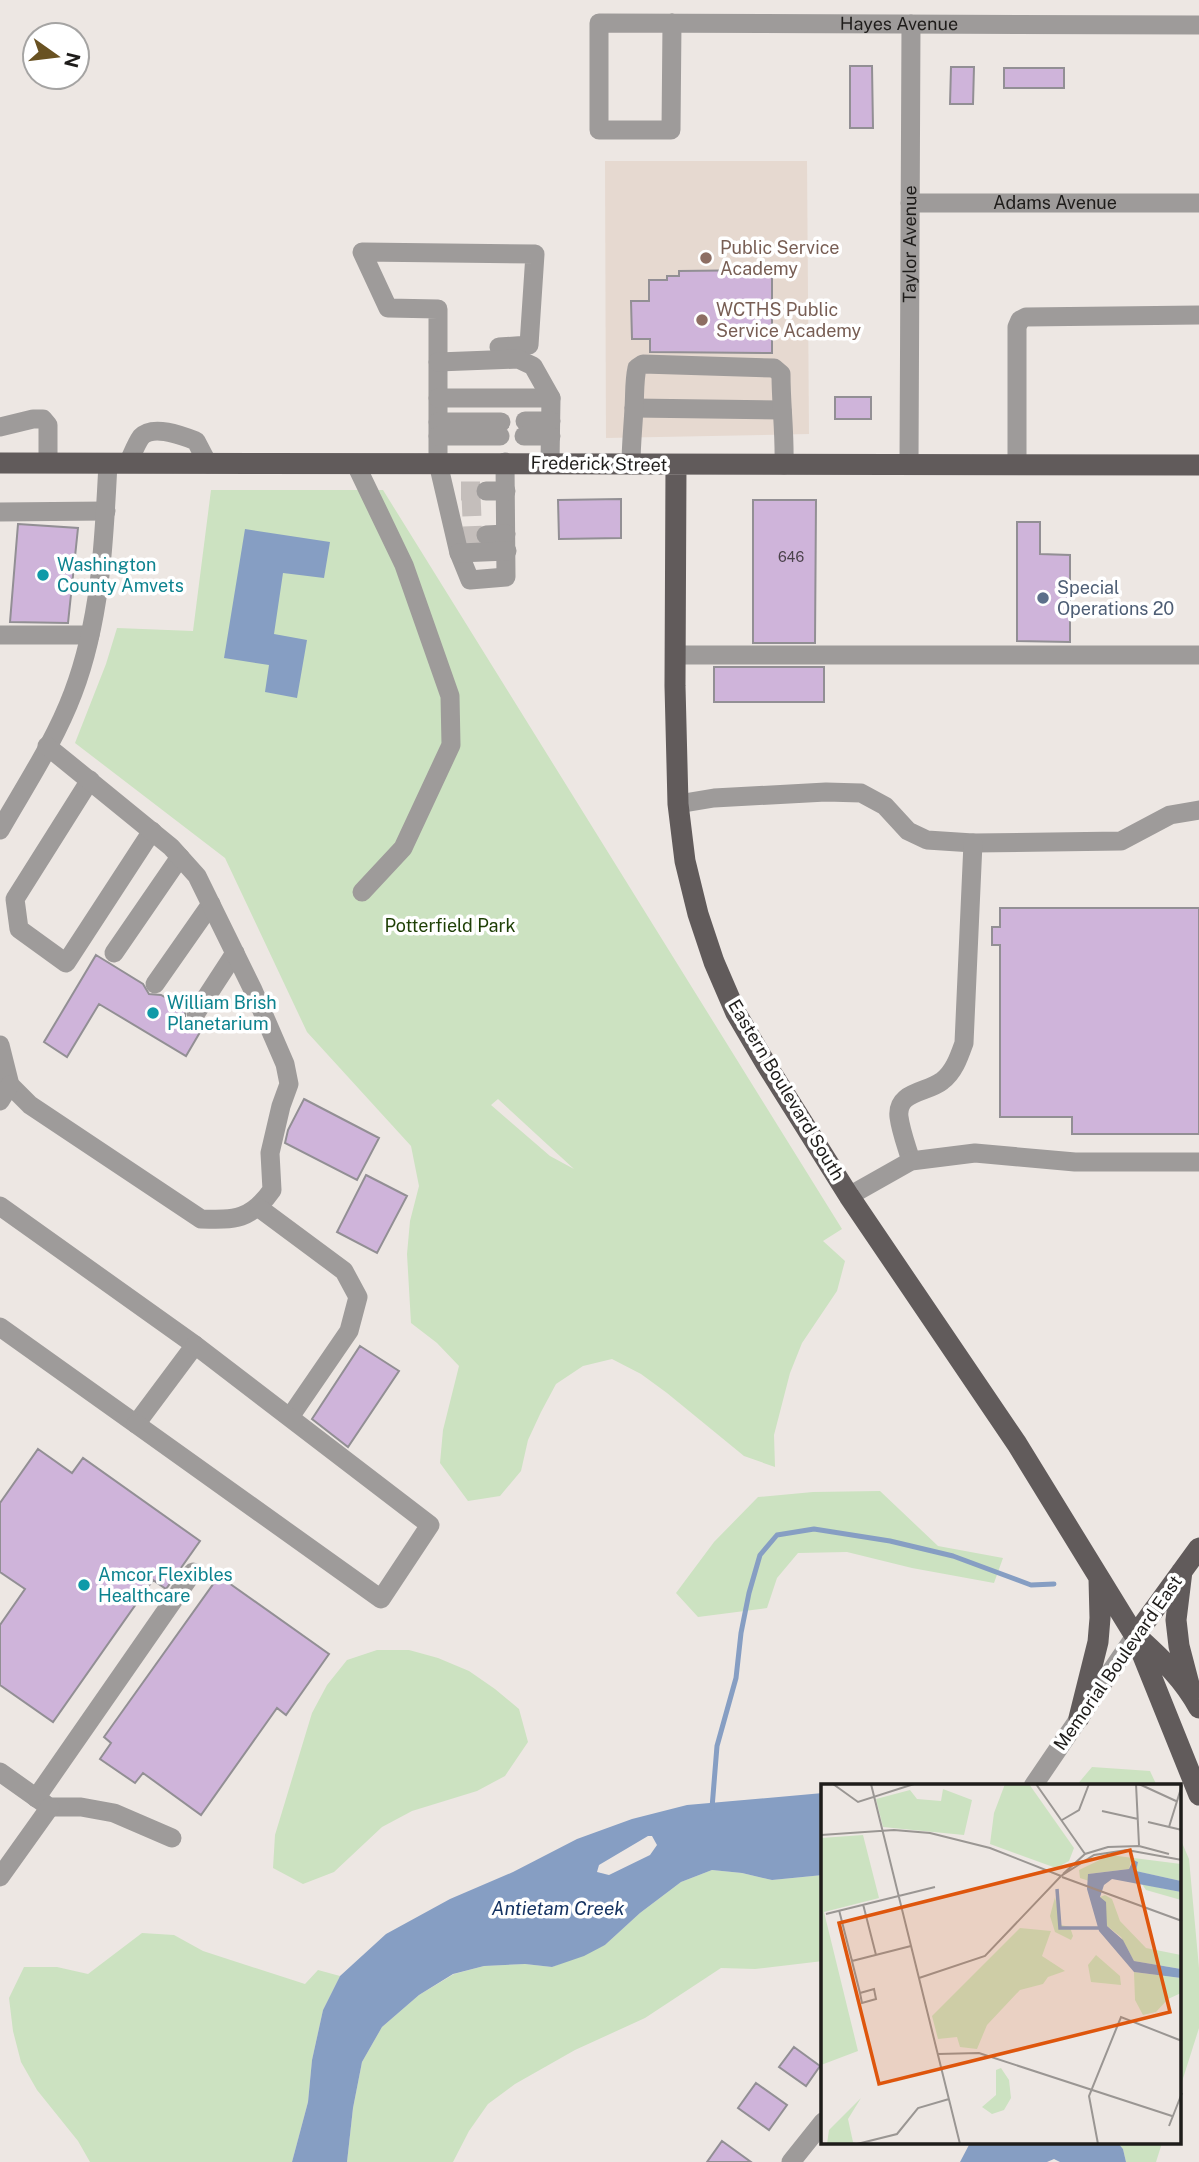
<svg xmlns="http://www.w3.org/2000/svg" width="1199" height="2162" font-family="'Public Sans',sans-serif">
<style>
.built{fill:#e6d9d0}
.green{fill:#cce2c1;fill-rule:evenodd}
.water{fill:#869ec3;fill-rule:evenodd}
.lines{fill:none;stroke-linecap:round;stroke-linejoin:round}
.stream{stroke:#869ec3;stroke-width:5}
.building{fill:#cfb4da;stroke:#928f94;stroke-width:2}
.minor-tunnel{stroke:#c4bebb;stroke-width:19;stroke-dasharray:19 10;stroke-linecap:butt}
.minor{stroke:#9e9b9a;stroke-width:19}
.major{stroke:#615b5b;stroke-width:21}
.education-dot{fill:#8d6e63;stroke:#fff;stroke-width:2.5}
.culture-dot{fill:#0f9aa8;stroke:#fff;stroke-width:2.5}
.service-dot{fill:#5c6f8a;stroke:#fff;stroke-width:2.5}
.labels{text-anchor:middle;stroke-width:7;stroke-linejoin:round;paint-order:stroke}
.number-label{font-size:14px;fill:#4a424a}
.street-label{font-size:18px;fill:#1e1c1a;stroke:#fff}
.education-label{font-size:18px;fill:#785e54;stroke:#fff;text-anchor:start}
.culture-label{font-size:18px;fill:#0d838f;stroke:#fff;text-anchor:start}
.service-label{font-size:18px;fill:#4e5e75;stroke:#fff;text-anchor:start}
.park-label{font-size:18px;fill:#1e3f05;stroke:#fff}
.water-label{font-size:19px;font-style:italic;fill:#153362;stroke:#fff}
.inset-river{fill:none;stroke:#869ec3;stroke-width:3.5}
.inset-road{fill:none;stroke:#9a9693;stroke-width:2}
.view{fill:#de560d;fill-opacity:0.15;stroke:#de560d;stroke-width:3.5}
.inset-edge{fill:none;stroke:#1e1c1a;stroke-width:3.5}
</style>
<rect width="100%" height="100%" fill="#ede7e3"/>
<path class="built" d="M605,161h202l2,273 -203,4z"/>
<path class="green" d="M211,490h172l459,739 -19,12 22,20 -8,30 -35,52 -12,30 -16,62 1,32 -31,-11 -77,-63 -26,-19 -29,-15 -29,7 -27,18 -15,28 -13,28 -7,31 -21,25 -32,5 -28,-38 3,-33 16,-64 -22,-23 -26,-20 -4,-69 3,-33 9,-35 -8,-40 -104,-114 -82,-174 -150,-115 31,-79 11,-36 76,3zM498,1099l76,70 -24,-13 -59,-51z
M880,1491l58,55 65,12 -9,25 -82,-15 -65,-16 -49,1 -21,25 -10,30 -69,9 -22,-24 38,-51 44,-45 55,-5z
M377,1650h32l29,8 31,13 26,18 24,20 9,33 -23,34 -28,15 -65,20 -30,16 -48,45 -31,12 -30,-16 2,-33 37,-122 15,-28 20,-25z
M1092,1767l58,4 7,15h-81z
M1180,1838l9,21 10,109v60l-19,60z
M712,1870l30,3 30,7 51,-5v86l-68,8 -34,-1 -76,50 -70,32 -60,34 -27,20 -19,27 -16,31h-106l6,-54 9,-46 20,-35 37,-32 35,-21 30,-8 41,-2 27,3 53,-22 35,-32 41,-31z
M142,1933l32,2 29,16 102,33 13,-14 22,6 -17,34 -11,50 -4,42 -16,60h-202l-12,-21 -41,-51 -16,-28 -8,-31 -4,-33 15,-31h33l31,7z
M1118,2143h44l-6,19h-30l-3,-13z"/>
<path class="water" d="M245,529l85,13 -6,36 -41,-5 -9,61 33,6 -10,58 -32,-6 4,-27 -45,-7z
M823,1793v82l-51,5 -30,-7 -30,-3 -31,12 -41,31 -35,32 -21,11 -32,11 -27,-3 -41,2 -31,8 -34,21 -37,32 -20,35 -9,46 -6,54h-55l16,-60 4,-42 11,-50 17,-34 46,-42 64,-35 63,-27 64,-33 55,-20 55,-14zM648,1836h4l5,9 -7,10 -41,20 -12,-3 2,-7z
M970,2143h148l5,6 3,13h-66l-6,-3 -7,3h-87z"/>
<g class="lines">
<path class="stream" d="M712,1808l5,-62 19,-68 5,-45 8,-40 11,-38 17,-20 37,-6 76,12 63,15 78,29 23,-1"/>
</g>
<path class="building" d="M850,66h22l1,62h-23z
M951,67h23l-1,37h-23z
M1004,68h60v20h-60z
M772,270v83l-122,-1v-13h-18l-1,-38h18v-21h18v-4h12v-5z
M835,397h36v22h-36z
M621,499v39l-62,1 -1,-39z
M753,500h63l-1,143h-62z
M1017,522h23v32l30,1v87l-53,-1z
M18,524l60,4 -10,95 -58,-1z
M714,667h110v35h-110z
M1000,908h199v226h-127v-17h-72v-172h-8v-18h8z
M96,955l47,29 6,10 12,1 24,14v9l5,6 6,1 10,-3 -20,34 -87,-52 -32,53 -23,-15z
M304,1099l75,39 -22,42 -72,-37 3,-13z
M366,1175l41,21 -30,57 -40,-21z
M360,1346l39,25 -51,76 -36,-28z
M38,1449l34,24 11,-15 117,83 -34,48 -13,-9 -100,142 -53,-37v-60l25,-36 -25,-17v-69z
M219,1576l110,78 -43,61 -9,-7 -76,107 -58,-42 -8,10 -35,-24 11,-16 -7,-6z
M794,2047l26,19 -14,20 -27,-19z
M756,2083l31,22 -18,25 -31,-22z
M722,2141l29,21h-44z"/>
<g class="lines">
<path class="minor-tunnel" d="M461,491h25
M462,507l24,-1
M463,536l23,-1"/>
<g class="minor">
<path id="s1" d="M672,23l-1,107h-72v-107c200,1 400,1 600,2"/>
<path id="s2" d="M910,203h289"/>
<path d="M499,347l30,-2 6,-91 -173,-2 26,56 50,1v154l21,90 11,27 36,-3 -1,-115"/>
<path d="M438,362l80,-3 15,7 18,32"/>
<path d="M438,398h113l-1,65"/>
<path d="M634,408l148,2"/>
<path d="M525,421h26"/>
<path d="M438,422h63"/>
<path d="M0,427l33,-8h10l5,6v38"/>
<path d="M438,436h62"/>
<path d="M524,436h27"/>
<path d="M128,463c4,-8 8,-19 13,-26 12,-13 42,-1 55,4l12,23"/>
<path id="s3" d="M909,464l2,-440"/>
<path d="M1017,464v-137l3,-7 6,-3 173,-2"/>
<path d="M356,465l48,100 46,131 1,49 -48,103 -41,44"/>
<path d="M631,465c0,-20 2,-37 3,-57 1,-14 0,-26 3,-40l6,-4 131,4 7,6c0,31 4,60 3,91"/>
<path d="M486,491h20"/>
<path d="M0,512l106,-1"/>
<path d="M486,535l20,-1"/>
<path d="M459,553l48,-2"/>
<path d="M0,635h90"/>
<path d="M675,655h524"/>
<path d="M90,780l-75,119 4,30 47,34 86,-132"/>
<path d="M678,804l36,-6 112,-6 35,1 24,13 23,25 19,9 46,3 148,-2 49,-26 29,-5"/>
<path d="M0,830c25,-44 55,-89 73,-137 28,-74 31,-152 35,-230"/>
<path d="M114,953l66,-96"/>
<path d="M155,984l56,-80"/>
<path d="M196,1013l39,-60"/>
<path d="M0,1045l10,40 20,20 171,114c34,1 50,1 71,-29l-2,-37 11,-47 8,-22 -4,-20 -32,-74 -56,-114 -26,-29 -124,-101"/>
<path d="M0,1101l10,-16"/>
<path d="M911,1161c-4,-14 -10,-29 -12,-44 -3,-26 28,-24 43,-36 12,-9 17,-24 22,-38l9,-200"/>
<path d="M849,1196l62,-35 64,-8 100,9h124"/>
<path d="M0,1206l195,139 -59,79 -136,-97"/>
<path d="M259,1208l85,63 14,26 -9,34 -59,86"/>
<path d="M136,1424l245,175 49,-74 -235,-180"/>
<path d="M0,1772l45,32"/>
<path d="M1033,1786l102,-150"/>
<path d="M36,1798l157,-226"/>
<path d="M50,1807h31l33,6 58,25"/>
<path d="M0,1877l50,-70"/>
<path d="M791,2162l32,-40"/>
</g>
<path class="major" d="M0,463l1199,2
M676,465l-1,221 3,118 7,57 13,53 16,48 22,51 30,51 83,132 168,248 118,192 64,159
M1182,1571l-6,49 3,26 12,46
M1135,1636l64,-88
M1140,1639c23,21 44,41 59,69
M1079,1718l19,-76 2,-24 -1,-39"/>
</g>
<g class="education-dot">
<circle cx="706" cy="258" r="7"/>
<circle cx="702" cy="320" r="7"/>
</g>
<g class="culture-dot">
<circle cx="43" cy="575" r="7"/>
<circle cx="153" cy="1013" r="7"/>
<circle cx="84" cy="1585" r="7"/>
</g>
<circle class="service-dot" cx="1043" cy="598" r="7"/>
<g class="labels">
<g class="number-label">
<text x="791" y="562">646</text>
</g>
<g class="street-label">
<text dy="6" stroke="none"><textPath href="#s1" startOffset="586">Hayes Avenue</textPath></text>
<text dy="6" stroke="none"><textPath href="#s2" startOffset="145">Adams Avenue</textPath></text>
<text dy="6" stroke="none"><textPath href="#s3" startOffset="220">Taylor Avenue</textPath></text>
<text transform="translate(599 464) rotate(1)" y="6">Frederick Street</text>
<text transform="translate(786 1090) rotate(59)" y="6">Eastern Boulevard South</text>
<text transform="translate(1118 1663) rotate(-55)" y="6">Memorial Boulevard East</text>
</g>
<g class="education-label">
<text x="720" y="254">Public Service<tspan x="720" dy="21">Academy</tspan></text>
<text x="716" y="316">WCTHS Public<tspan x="716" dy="21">Service Academy</tspan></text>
</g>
<g class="culture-label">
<text x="57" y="571">Washington<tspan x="57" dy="21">County Amvets</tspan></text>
<text x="167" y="1009">William Brish<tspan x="167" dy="21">Planetarium</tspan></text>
<text x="98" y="1581">Amcor Flexibles<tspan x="98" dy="21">Healthcare</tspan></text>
</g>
<g class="service-label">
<text x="1057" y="594">Special<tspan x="1057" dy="21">Operations 20</tspan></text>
</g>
<g class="park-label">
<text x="450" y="932">Potterfield Park</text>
</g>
<g class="water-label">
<text x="558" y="1915">Antietam Creek</text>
</g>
</g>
<g transform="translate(821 1784)">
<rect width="360" height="360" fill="#ede7e3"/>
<path d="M184,0h24l45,64 -5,13 -13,7 -66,-24 4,-31zM122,5l29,11 -8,35 -81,-8 -7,-28 34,-9 7,9 24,2zM42,51l16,63 -55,14 34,139 -37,14v-227zM289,71l71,9v17l-46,-10 3,-9 -7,-1 -2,8 -41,5 1,7 -9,-3 -1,-8zM321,100l39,8v8l-35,-10zM284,111l7,4 8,22 26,27 35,7v14l-47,-8 -13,-24 -14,-11 -7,-29zM234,113l6,28 9,2 3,9 -2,4 -16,-8 -5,-16zM199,144l31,3 -9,25 23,15 -17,6 -5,7 -23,6 -33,35 -10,24 -17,-2 -3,-10 -19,2 -6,-23zM275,171l24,21 1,9 -30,-3 -3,-17zM313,188l47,6v15l-13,6 -12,13 -13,3 -8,-15zM180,284l8,12 2,18 -7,12 -12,4 -10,-7 14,-12v-25zM40,314l-13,21 5,23 5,2h-31l2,-14z" fill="#cce2c1"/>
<path d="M312,76l5,2 -2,9 45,10v11l-69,-13 -8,6 -4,12 6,5 1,24 16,14 11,21 47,8v9l-47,-6 -35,-41 -12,-42 1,-15 41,-5z" fill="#869ec3"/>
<path class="inset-river" d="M236,105l3,39h39"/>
<path class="inset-road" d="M12,0l25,18 56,-18M50,0l89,360M215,0l49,70M315,0l3,61M318,0l37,17M281,27l36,8M241,36l17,-10 10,-26M327,38l34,8M348,43l13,-42M0,51l73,-5 36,3 60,15 71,28M242,90l22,-20 23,-7 31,-1 30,8M241,93l120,44M42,120l13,51M18,126l13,51 8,32 2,10 14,-4 -2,-10 -14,4M5,130l109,-27M31,177l59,-15M98,194l66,-22 76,-80 33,-21 33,-5 55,10M117,270l41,-1 193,63M348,342l13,-33M36,360l40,-10 21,-26 31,-9M277,360l-9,-48 32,-79 61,24"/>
<path class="view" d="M309,66l40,162 -291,72 -40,-161z"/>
<rect width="360" height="360" class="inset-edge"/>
</g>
<g transform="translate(56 56) rotate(104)"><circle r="33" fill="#ffffff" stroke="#a5a4a3" stroke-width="2"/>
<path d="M0-5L12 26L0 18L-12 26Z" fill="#695222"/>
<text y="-10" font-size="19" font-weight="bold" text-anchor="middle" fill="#1e1c1a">N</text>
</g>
</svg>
